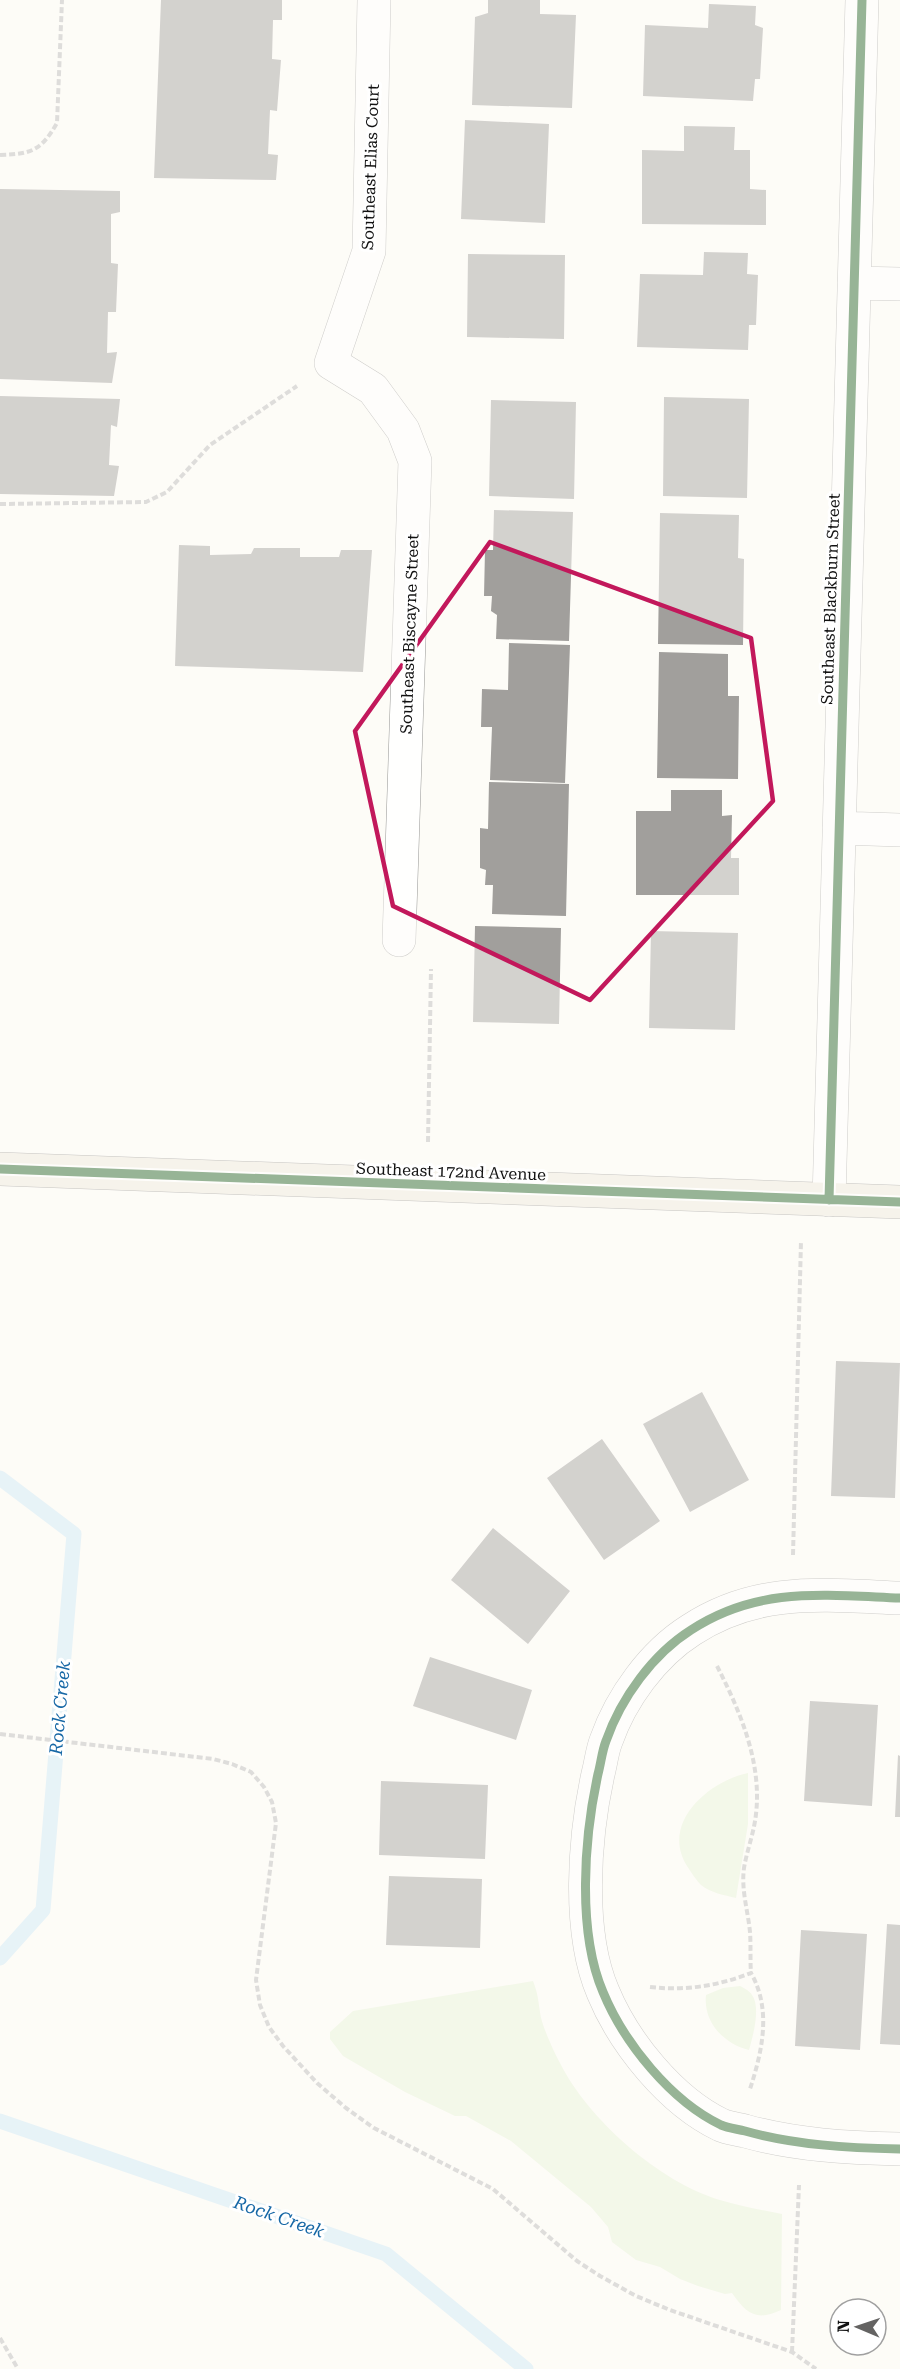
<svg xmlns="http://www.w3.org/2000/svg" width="900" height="2369" font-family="'Roboto Serif',serif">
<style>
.green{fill:#e7f3d7}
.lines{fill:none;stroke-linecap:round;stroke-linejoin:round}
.stream{stroke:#cde8f7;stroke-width:15}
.building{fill:#a19f9c}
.minor-casing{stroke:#979795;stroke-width:34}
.major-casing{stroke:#858482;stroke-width:34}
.path{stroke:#b9b9b8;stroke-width:4;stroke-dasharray:6 3;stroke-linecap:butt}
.minor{stroke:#fffffe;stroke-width:33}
.major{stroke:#ede9dc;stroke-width:33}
.cycleway-casing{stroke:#fff;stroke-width:13}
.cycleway{stroke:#1b5e20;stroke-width:9}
.marked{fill:none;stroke:#c2185b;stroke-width:4.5;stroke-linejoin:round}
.labels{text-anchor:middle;stroke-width:6;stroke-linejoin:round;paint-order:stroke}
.street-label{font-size:16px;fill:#111;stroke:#fff}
.water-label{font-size:18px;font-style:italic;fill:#1768a6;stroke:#fff}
</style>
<rect width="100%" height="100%" fill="#fdfcf7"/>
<path class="green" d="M748,1773v51l-12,74c-12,-3 -25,-5 -35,-13 -5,-5 -10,-13 -14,-19 -27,-43 22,-85 61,-93z
M533,1981c5,13 5,18 7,31 1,12 14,40 20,51 28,56 99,119 160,137 20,6 42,10 62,14l-1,96c-25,12 -35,3 -49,-17l-7,1 -27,-8 -18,-7 -20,-12 -24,-7 -24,-18 -4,-15 -17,-20 -80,-66 -45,-25h-11l-50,-24 -62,-36 -13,-17v-7l23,-21z
M740,1986c4,2 10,5 12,9 9,12 1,41 -3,55 -25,-6 -46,-28 -43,-55l17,-7z"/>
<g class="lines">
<path class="stream" d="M0,1478l74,56 -31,376 -43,48
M0,2121l386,133 140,115"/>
</g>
<path class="building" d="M161,0h121v20h-9l-1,39 9,1 -4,51 -7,-1 -2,44 10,1 -2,25 -122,-2z
M488,0h52v14l36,1 -4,93 -100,-3 3,-88 13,-4z
M709,4l47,2 -1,19 8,3 -3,51h-5l-2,22 -110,-5 2,-71 63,3z
M465,120l84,4 -4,99 -84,-4z
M684,126l51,1 -1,23h16v39l16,1v35l-124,-1v-74l42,1z
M0,189l120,2v21l-9,2v49l7,1 -2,48h-8l-1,41 10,-1 -5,31 -112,-4z
M704,252l44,1 -1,21 11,1 -2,50h-7l-1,25 -111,-3 3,-73 63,1z
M468,254l97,1 -1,84 -97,-2z
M0,396l120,3 -3,28 -6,-2 -2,40 10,1 -5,30 -114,-2z
M664,397l85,2 -2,99 -84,-2z
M491,400l85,2 -2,97 -85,-3z
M494,510l79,2 -4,129 -73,-2 1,-24 -6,-4 1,-15h-8l1,-46h8z
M660,513l79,2 -1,43 6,1 -1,86 -85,-1z
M179,545l31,1v9l41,-1 3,-6h46v9h39l2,-7h31l-9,122 -188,-6z
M509,643l61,2 -5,138 -75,-3 2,-53h-11l1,-38 26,1z
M659,652l69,2v42h11l-1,83 -81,-1z
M489,782l80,2 -3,132 -74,-2 1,-29h-8l1,-15 -6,-2v-40l8,1z
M671,790h51v26l10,-1 -1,43h8v37h-103v-84h35z
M475,926l86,2 -2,96 -86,-2z
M651,931l87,2 -3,97 -86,-2z
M836,1361l64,2 -5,135 -64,-2z
M702,1392l47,88 -59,32 -47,-88z
M602,1439l58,82 -56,39 -57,-82z
M493,1528l77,63 -42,53 -77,-64z
M430,1657l102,33 -16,50 -103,-34z
M810,1701l68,4 -6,101 -68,-5z
M898,1755l2,1v61h-5z
M381,1781l107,4 -3,74 -106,-4z
M389,1876l93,3 -2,69 -94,-3z
M887,1924l13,1v120l-20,-1z
M801,1930l66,4 -7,116 -65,-4z"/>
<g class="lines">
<g class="minor-casing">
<path id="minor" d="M374,0l-5,251 -38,112 42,26 30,41 12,31 -16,479
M854,283l46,1
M839,828l61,2
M829,1200l33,-1200
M900,1598c-75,-3 -142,-12 -209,32 -38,24 -70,68 -85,111 -4,10 -5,22 -8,33 -14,64 -21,157 5,218 21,51 68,109 118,133 7,3 16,4 24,6 50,14 103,17 155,18"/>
</g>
<g class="major-casing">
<path id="major" d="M0,1169l900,33"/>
</g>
<path class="path" d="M0,155c31,-1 41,-4 57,-32l5,-123
M0,504l146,-2 21,-10 43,-47 87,-59
M428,1142l3,-173
M793,1555l8,-314
M717,1666c23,45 45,96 39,148 -2,19 -9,36 -12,54 -3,22 4,43 6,64 1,14 0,28 1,41
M0,1734l213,25 19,5 19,8 13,15 8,15 4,21 -20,157 4,25 9,22 14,19 34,37 29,25 28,20 119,61 84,72 23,15 36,20 34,14 122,42 24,17
M650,1987c34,4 68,-1 101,-14 21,37 11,79 -1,116
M0,2338l18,31
M792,2352l7,-167"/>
<use href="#minor" class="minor"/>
<use href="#major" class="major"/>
<g class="cycleway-casing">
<path id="cycleway" d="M0,1169l900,33
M829,1200l33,-1200
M900,1598c-75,-3 -142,-12 -209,32 -38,24 -70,68 -85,111 -4,10 -5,22 -8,33 -14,64 -21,157 5,218 21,51 68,109 118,133 7,3 16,4 24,6 50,14 103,17 155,18"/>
</g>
<use href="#cycleway" class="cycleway"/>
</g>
<path d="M0 0H900V2369H0ZM490,542l261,96 22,163 -183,199 -197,-94 -38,-175z" fill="#fdfcf7" fill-opacity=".55" fill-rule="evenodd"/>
<path class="marked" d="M490,542l261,96 22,163 -183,199 -197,-94 -38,-175z"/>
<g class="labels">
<g class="street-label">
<text transform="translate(370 167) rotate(-88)" y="6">Southeast Elias Court</text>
<text transform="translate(830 599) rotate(-88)" y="6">Southeast Blackburn Street</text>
<text transform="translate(409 634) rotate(-88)" y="6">Southeast Biscayne Street</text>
<text transform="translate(451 1171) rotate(2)" y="6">Southeast 172nd Avenue</text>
</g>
<g class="water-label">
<text transform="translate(60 1708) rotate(-85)" y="6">Rock Creek</text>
<text transform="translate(279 2217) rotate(19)" y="6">Rock Creek</text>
</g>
</g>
<g transform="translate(858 2327) rotate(272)"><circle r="28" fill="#ffffff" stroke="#a0a0a0" stroke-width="1.5"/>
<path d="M0-4.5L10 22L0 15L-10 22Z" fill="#646362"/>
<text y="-9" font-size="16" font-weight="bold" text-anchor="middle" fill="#111111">N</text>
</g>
</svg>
